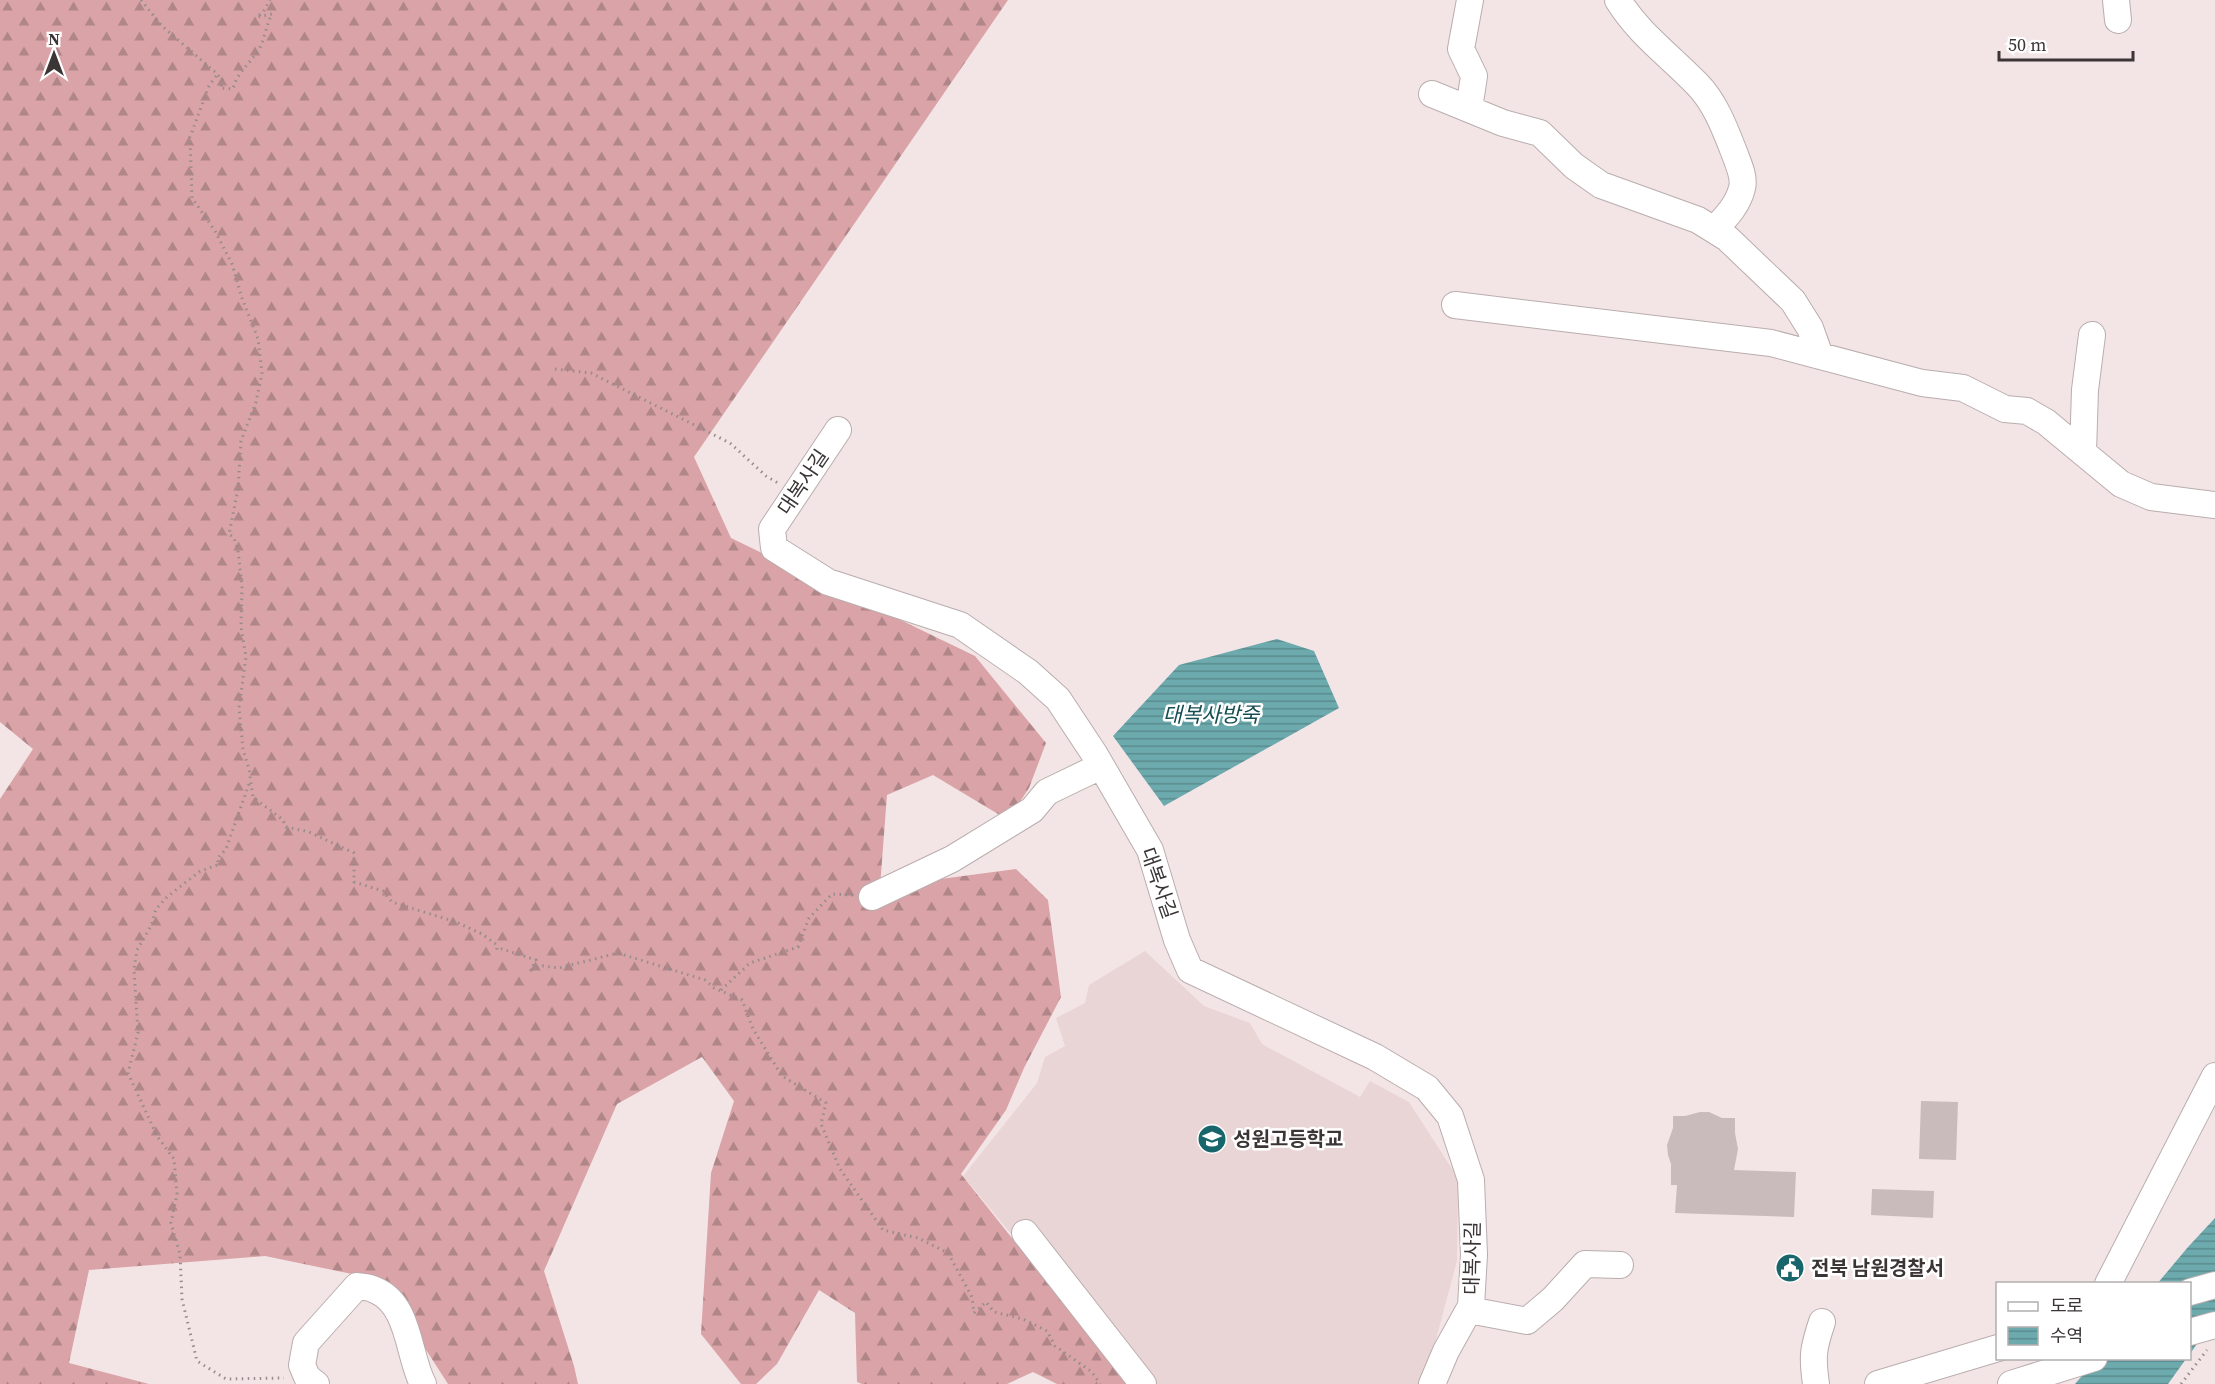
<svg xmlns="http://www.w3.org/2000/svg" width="2215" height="1384" font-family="'Source Serif 4','Noto Sans KR',serif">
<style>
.built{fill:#ead5d6}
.forest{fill:url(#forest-firs)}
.water{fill:url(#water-rules)}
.building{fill:#c9bbbc}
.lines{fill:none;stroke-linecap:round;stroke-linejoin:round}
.minor-casing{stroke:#baadae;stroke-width:28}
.path{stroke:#968c8d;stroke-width:3;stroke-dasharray:1.5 4.5;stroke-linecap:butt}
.minor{stroke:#fff;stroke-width:26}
.labels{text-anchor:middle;stroke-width:5;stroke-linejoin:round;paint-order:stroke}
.street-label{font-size:20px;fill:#3b3536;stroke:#fff}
.poi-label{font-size:20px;font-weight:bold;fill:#3b3536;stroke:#fff;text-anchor:start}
.water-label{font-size:21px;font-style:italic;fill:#164d51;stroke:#fff}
</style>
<defs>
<pattern id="forest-firs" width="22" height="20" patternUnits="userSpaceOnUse" patternTransform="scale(1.5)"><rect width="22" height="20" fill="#d9a3a7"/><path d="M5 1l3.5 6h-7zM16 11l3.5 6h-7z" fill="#b18689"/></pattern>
<pattern id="water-rules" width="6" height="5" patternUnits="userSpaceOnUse" patternTransform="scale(1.5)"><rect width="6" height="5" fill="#6caaae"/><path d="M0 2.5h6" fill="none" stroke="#5a8b8e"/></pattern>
</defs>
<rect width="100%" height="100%" fill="#f3e5e6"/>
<path class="built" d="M1145,951l59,55 46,17 12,21 98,53 10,-16 39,21 49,76 -1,83 -33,123h-288l-173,-208 74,-93 8,-26 20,-11 -9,-28 29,-15 4,-18z"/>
<path class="forest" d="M0,0h1008l-314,457 37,81 244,118 71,87 -17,45 -21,32 -75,-45 -46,20 -7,92 136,-18 32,31 13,97 -37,71 -18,42 -45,64 167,210h-71l-24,-12 -26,12h-145l-5,-2 -2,-69 -36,-23 -42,74 -21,20h-15l-40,-50 10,-161 23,-72 -32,-44 -85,47 -73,167 30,95 4,18h-130l-67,-104 -116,-24 -176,14 -20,93 80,21h-149v-585l33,-50 -33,-27z"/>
<path class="water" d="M1277,639l37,12 25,57 -175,98 -51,-70 66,-71z
M2215,1218v99l-25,37v-70h-33l31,-37z
M2096,1359h90l-18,25h-93z"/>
<path class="building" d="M1921,1101l37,1 -2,58 -37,-1z
M1700,1112h9l13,6h13v15l3,16 -4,21 62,2 -2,45 -119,-4 2,-28h-6v-21l-3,-9 -1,-10 6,-17v-12h12z
M1872,1189l62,2 -1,27 -62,-3z"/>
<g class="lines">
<g class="minor-casing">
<path id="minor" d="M1618,0c20,33 52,56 79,84 18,18 28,45 37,68 4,11 11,25 8,36 -4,17 -16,29 -28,42
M2116,0l2,20
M1432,94l71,29 37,10 34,33 27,19 97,35 29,18 66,63 17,27 10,28
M1469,109l5,-33 -13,-27 9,-49
M1455,305l316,38 151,40 41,5 42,21 22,2 19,11 75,62 30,13 64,8
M838,430l-66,99 2,19 54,34 132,43 68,47 30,27 37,56 55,95 27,90 13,30 185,87 52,31 23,28 21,64 3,75 -3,51 -25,45 -14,33
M2083,452l2,-62 7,-55
M872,897l80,-38 80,-49 15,-18 54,-26
M1025,1233l118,151
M2108,1284l107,-208
M2190,1292l25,-7
M1469,1310l58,11 26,-22 32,-35 35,1
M2190,1332l25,-7
M316,1384l-9,-7 -5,-12 4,-22 51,-57c6,1 13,1 18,4 35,14 33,66 48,94
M1816,1384c-4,-28 -3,-35 6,-62
M1878,1384l120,-36
M2011,1384l83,-26"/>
</g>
<path class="path" d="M141,0l20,25 54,47 8,9 -3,7 13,1c4,-17 17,-25 26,-40 6,-10 7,-24 13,-35l-15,3 6,-5 7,-12
M216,76l-7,10 -19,51 2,61 23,33 17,33 10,34 16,41 4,34 -6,29 -15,39 -3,48 -9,45 5,4 4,12 4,37 -1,40 5,30 -7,51 4,41 6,20 4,28 30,23 3,7 23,5 45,21v29l29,9 9,11 64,20 26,12 15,11v5l5,-1 34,11 -5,10 12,-4 16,2 59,-15 87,27 9,8 28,12 11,29 29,47 44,27 -5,21 19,45 43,61 35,8 30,15 24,44 2,16 12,-11 8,10 29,7 24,12 8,15 37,26 8,12
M555,369l36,4 139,70 36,33 12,7
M249,784l-23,65 -9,10 2,5 -20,8 -32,25 -11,12 -5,17 -14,24 -3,19 4,64 -10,40 29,63 17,23 3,35 -6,29 9,31 2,45 15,62 29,18 58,-1
M721,990l29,-27 48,-16 11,-29 23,-24 21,1
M2181,1384l26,-34"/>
<use href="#minor" class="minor"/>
</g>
<defs>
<g id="school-disc" transform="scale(1.5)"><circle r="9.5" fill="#18666b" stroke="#fff"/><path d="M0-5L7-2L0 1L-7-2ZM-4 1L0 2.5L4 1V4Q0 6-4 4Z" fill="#fff"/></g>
<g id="civic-disc" transform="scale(1.5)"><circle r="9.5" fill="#18666b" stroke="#fff"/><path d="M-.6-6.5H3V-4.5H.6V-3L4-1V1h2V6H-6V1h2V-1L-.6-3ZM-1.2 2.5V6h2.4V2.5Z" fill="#fff"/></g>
</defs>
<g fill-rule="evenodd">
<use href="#school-disc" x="1212" y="1139"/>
<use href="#civic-disc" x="1790" y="1268"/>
</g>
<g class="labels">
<g class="street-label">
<text transform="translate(803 482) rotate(-56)" y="7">대복사길</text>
<text transform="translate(1159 883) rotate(71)" y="7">대복사길</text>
<text transform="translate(1472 1258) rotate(-89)" y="7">대복사길</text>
</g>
<g class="poi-label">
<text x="1233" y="1146">성원고등학교</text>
<text x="1811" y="1275">전북 남원경찰서</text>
</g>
<g class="water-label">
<text x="1211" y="722">대복사방죽</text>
</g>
</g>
<rect x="1996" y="1282" width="195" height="78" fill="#ffffff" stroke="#b1aeaf" stroke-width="1.5"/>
<rect x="2008" y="1302" width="30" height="9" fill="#ffffff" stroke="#b1aeaf" stroke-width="1.5"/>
<text x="2050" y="1312" font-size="18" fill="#3b3536">도로</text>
<rect x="2008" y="1327" width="30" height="18" fill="url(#water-rules)" stroke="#b1aeaf" stroke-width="1.5"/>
<text x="2050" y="1342" font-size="18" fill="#3b3536">수역</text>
<g transform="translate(54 54)" stroke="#ffffff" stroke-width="4.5" paint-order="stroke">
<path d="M0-4.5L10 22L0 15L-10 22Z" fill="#3b3536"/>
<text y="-9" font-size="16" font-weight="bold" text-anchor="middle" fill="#3b3536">N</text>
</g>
<path d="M1999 51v9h134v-9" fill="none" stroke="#3b3536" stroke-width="3"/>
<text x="2008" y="51" font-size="18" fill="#3b3536" stroke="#ffffff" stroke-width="4.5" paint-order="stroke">50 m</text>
</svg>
